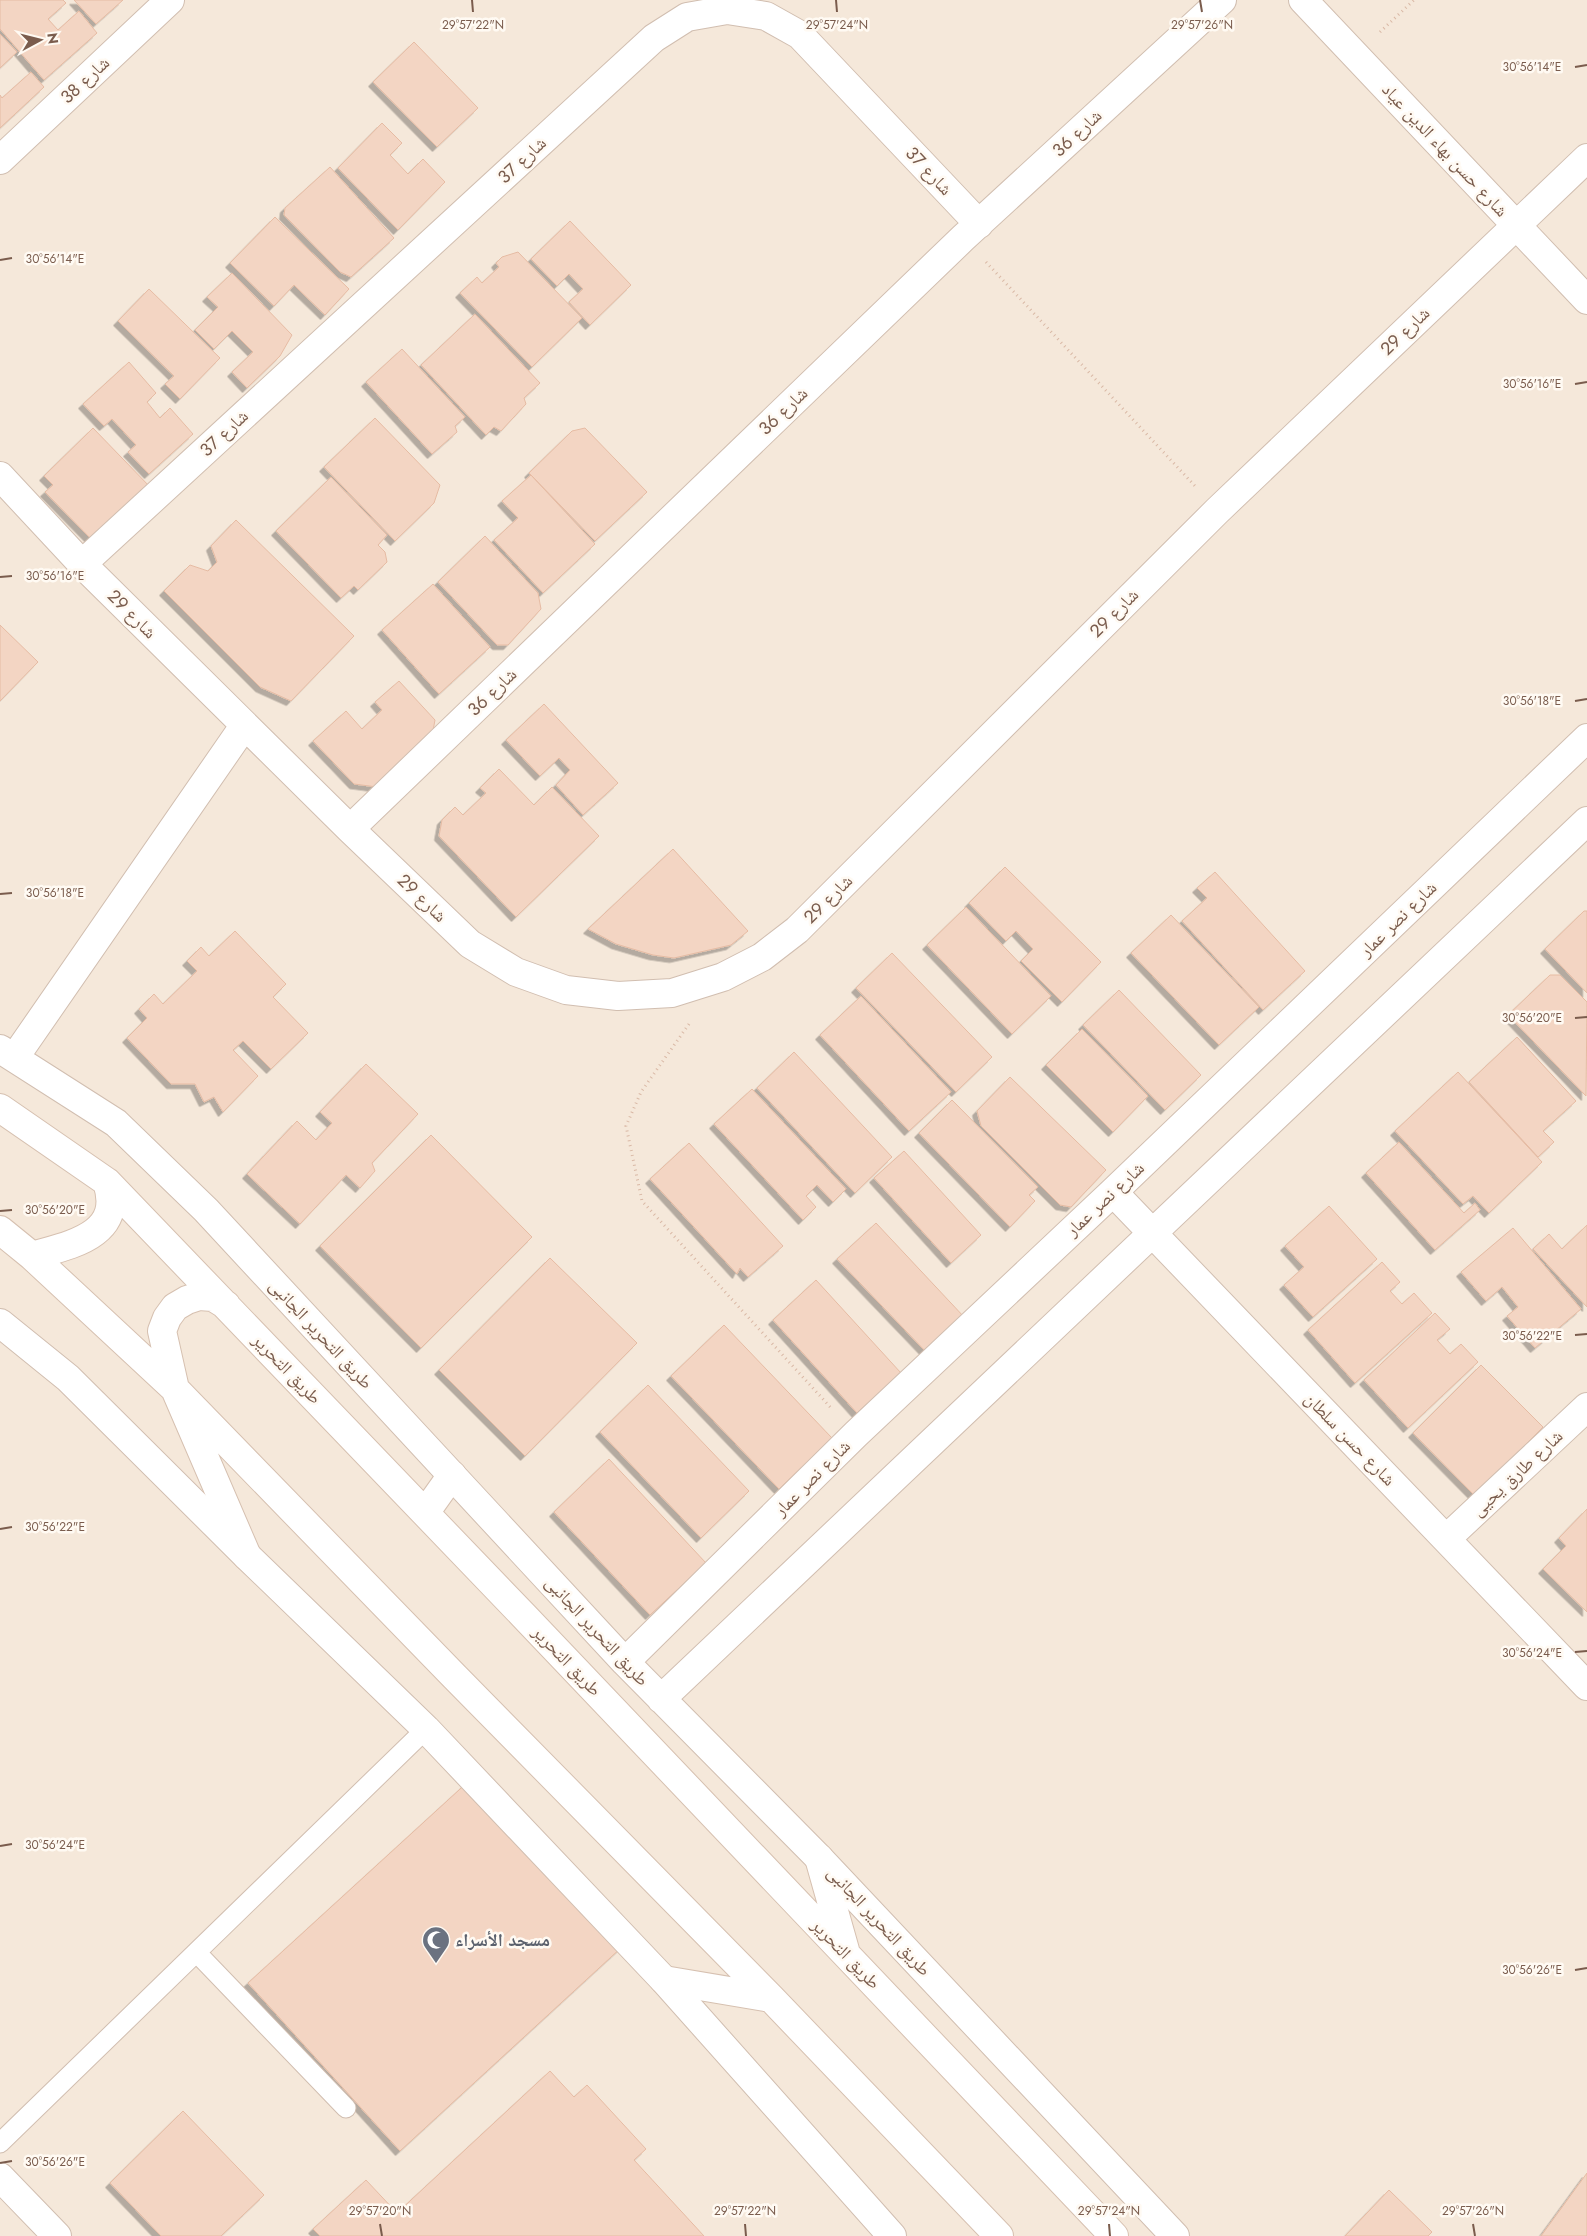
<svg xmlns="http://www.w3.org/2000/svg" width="1587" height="2236" font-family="Jost,'Noto Naskh Arabic',sans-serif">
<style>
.residential{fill:#f5e8da}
.building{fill:#f3d5c3;stroke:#e6bba3;filter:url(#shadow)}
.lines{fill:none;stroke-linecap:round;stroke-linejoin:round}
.lane-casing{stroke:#d1beb0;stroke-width:21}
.street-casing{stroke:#d1beb0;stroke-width:30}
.secondary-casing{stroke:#d6c0b0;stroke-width:30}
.path{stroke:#d9b8a5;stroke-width:3;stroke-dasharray:1 4;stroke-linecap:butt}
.lane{stroke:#fff;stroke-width:19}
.street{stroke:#fff;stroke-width:28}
.secondary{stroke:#fff;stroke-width:28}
.ticks{fill:none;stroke:#7a5c4d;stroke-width:2}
.labels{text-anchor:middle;stroke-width:5;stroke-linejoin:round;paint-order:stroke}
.street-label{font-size:18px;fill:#7a5c4d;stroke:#fffaf3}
.worship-label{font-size:18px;font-weight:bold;fill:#5b616d;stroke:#fffaf3;text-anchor:start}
.ticks-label{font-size:12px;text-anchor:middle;fill:#7a5c4d;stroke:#fffaf3;stroke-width:5;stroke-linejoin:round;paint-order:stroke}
</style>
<defs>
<filter id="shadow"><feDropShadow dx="-4.5" dy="4.5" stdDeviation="0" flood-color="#0004"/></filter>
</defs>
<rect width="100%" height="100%" fill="#fdf6ec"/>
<path class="residential" d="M0,0h1587v2236h-1587z"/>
<path class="building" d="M0,0h63l3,3 -18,16 10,11 21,-19 18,22 -53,47 -44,-51z
M74,0h49l-27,24z
M0,34l17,18 -17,16z
M414,42l64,66 -41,39 -64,-65z
M31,72l13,15 -44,41v-33l2,3z
M382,123l20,20 -12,12 18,19 15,-15 22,23 -47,48 -60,-62z
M330,167l64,71 -43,39 -11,-5 -56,-57 1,-7z
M275,217l74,72 -24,26 -31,-30 -20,21 -44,-43z
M570,221l61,64 -41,40 -21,-23 14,-13 -14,-15 -12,12 -26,-27z
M518,252l64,66 -50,49 -72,-74 17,-16 5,6 17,-16 -3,-4 6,-6z
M232,273l60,62 -12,21 -33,32 -15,-16 21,-20 -21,-21 -18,18 -19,-19 23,-23 -11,-10z
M149,289l71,69 -40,41 -15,-15 9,-8 -56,-55z
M475,314l65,69 -16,15 2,6 -25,27 -7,-4 -8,8 -65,-70z
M402,349l63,68 -10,9 2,6 -25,22 -66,-72z
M129,362l27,31 -9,9 13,16 10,-10 23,26 -44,40 -21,-22 8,-7 -24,-26 -8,7 -21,-22z
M375,418l65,67 -6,18 -39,38 -71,-74z
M93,428l59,61 -56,55 -51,-52 8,-7 -9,-9z
M585,428l62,64 -52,49 -66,-68 43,-42z
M531,475l64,69 -52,49 -49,-53 24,-22 -16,-17z
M331,477l56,58 -9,10 7,7 2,10 -29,28 -4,-4 -13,12 -65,-67z
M236,520l118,116 -63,65 -31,-14 -96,-96 26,-26 18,6 9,-9 -6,-16z
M485,536l53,57 3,16 -33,36h-11l-59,-63z
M433,584l57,63 -51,47 -57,-64z
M0,625l38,37 -38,39z
M399,681l36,39 -3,16 -55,51 -23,-3 -41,-43 33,-30 16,18 20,-19 -7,-8z
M544,704l74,79 -35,32 -27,-30 14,-15 -11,-12 -19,18 -34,-36z
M499,769l35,36 18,-18 47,49 -83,81 -77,-81 3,-16 13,-13 8,8 23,-22 -6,-5z
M673,849l75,82 -17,14 -57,13 -21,-3 -37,-11 -28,-15z
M1005,867l96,95 -39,40 -41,-41 12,-12 -17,-18 -10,10 -37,-38z
M1215,872l90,99 -42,39 -81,-89 25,-23 -10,-10z
M966,907l85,89 -39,38 -85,-89z
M1584,911h3v82l-42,-44z
M1171,915l88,92 -40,38 -88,-92z
M235,931l51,53 -13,13 35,36 -37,36 -28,-28 -10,9 25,26 -35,36 -9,-15 -10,5 -9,-18h-24l-44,-46 20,-20 -8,-9 15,-15 9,10 34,-33 -10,-10 14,-14 8,9z
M892,953l100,104 -36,35 -100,-104z
M1550,975h10l27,27 -1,94 -78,-81z
M1119,990l82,85 -36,35 -82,-85z
M861,996l90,96 -42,39 -89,-96z
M1082,1029l66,67 -35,36 -67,-67z
M1517,1037l59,64 -33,30 11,11 -16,15 -69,-75z
M794,1052l98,105 -37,36 -98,-105z
M366,1064l52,50 -46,49 3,8 -15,17 -14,-13 -46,49 -53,-50 50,-53 19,19 16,-17 -12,-11z
M1458,1072l84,90 -53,51 -16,-17 -10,8 -68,-73z
M1010,1077l96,93 -35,37 -11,-2 -79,-79 -4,-15z
M752,1089l94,100 -13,13 -16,-17 -11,11 10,11 -13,13 -89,-96z
M952,1100l86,87 -9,8 6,6 -25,26 -91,-94z
M431,1135l101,102 -111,111 -101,-102z
M1399,1142l65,71 11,-10 5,7 -45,40 -69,-77z
M689,1143l94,103 -35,31 -8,-9 -3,6 -87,-95z
M904,1151l77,84 -30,28 -77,-85z
M1329,1206l48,53 -64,58 -29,-32 20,-18 -19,-21z
M876,1223l89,95 -37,36 -91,-95z
M1587,1225v82l-54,-58 16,-15 13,15z
M1513,1228l68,81 -46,39 -28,-32 11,-9 -16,-20 -16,14 -25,-29z
M550,1258l87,85 -112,113 -86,-86z
M1382,1262l18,20 -10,9 12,13 12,-11 18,20 -77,70 -47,-53z
M816,1280l85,93 -44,40 -84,-93z
M1435,1313l15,16 -13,11 13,14 11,-10 17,18 -70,66 -44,-48z
M724,1325l108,113 -53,51 -108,-113z
M1481,1365l62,62 -68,69 -62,-63z
M648,1385l101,106 -48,47 -101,-106z
M609,1459l97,104 -56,52 -96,-103z
M1587,1509v103l-44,-43 23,-23 -7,-8z
M471,1779l152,167 -223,205 -152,-168z
M550,2071l24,26 13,-12 59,64 -12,11 70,76h-384l-7,-7 53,-49 31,33z
M183,2111l81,84 -43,41h-60l-51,-53z
M1587,2173v63h-46z
M1389,2190l43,42 -4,4h-83z"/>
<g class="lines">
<g class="lane-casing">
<path id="lane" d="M197,1953l149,155
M0,2143l426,-414"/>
</g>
<g class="street-casing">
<path id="street" d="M1303,0l284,300
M0,160l170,-160
M0,476l82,88 268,265 120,115 46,28 50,18 52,6 54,-3 51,-16 39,-20 35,-27 420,-419 370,-353
M82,564l572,-526 33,-21 40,-7 39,6 34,19 179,189
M350,829l613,-591 259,-238
M0,1049l116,74 90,87 419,452 194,196 356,378
M15,1057l229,-331
M1113,1192l474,494
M0,1323l68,55 179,178 179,173 238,251 228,256
M1446,1539l141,-132
M625,1662l231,-228 257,-242 474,-454
M661,1699l926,-878
M0,2177l57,59"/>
</g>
<g class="secondary-casing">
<path id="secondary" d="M0,1108l107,74 417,434 590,620
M0,1230l32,26 143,133 280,288 316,321 228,238
M32,1256c37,-11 93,-20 75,-74
M226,1305l-13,-8 -14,-1 -12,4 -12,7 -8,11 -5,13 13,58 72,167
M425,1513l27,-38
M819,1858l26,92
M664,1980l107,18"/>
</g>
<path class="path" d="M1380,32l34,-32
M986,262l209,224
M689,1024l-48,68 -15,34 16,75 190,208"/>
<use href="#lane" class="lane"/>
<use href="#street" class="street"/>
<use href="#secondary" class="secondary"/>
</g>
<path class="ticks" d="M472,0l1,12M836,0l1,12M1200,0l2,12M1575,67l12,-2M0,260l12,-2M1575,384l12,-2M0,577l12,-1M1575,701l12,-2M0,894l12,-1M1575,1018l12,-1M0,1211l12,-1M1575,1335l12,-1M0,1529l12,-2M1575,1652l12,-1M0,1846l12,-2M1575,1970l12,-2M0,2163l12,-2M380,2224l2,12M745,2224l1,12M1109,2224l1,12M1473,2224l2,12"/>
<defs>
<g id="mosque-pin" transform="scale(1.4375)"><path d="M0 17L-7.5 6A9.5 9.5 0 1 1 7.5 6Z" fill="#6b7280" stroke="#fffaf3"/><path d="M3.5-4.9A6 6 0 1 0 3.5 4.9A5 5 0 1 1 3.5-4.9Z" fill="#fff"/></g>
</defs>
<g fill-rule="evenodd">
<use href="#mosque-pin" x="436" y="1940"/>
</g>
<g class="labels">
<g class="street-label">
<text transform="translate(85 80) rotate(-43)" y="6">شارع 38</text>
<text transform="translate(1077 133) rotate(-43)" y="6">شارع 36</text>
<text transform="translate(1445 150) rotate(47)" y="6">شارع حسن بهاء الدين عياد</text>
<text transform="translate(522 160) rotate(-43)" y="6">شارع 37</text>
<text transform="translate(929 171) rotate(47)" y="6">شارع 37</text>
<text transform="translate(1405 331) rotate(-44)" y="6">شارع 29</text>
<text transform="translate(783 411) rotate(-44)" y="6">شارع 36</text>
<text transform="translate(224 433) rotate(-43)" y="6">شارع 37</text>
<text transform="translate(1114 613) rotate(-45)" y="6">شارع 29</text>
<text transform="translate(132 614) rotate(45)" y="6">شارع 29</text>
<text transform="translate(492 692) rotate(-44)" y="6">شارع 36</text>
<text transform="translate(422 898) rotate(44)" y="6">شارع 29</text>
<text transform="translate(828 899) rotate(-45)" y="6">شارع 29</text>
<text transform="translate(1398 919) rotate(-44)" y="6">شارع نصر عمار</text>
<text transform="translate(1105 1199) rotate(-43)" y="6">شارع نصر عمار</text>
<text transform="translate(321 1334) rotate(47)" y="6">طريق التحرير الجانبى</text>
<text transform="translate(287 1369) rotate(46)" y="6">طريق التحرير</text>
<text transform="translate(1350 1439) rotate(46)" y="6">شارع حسن سلطان</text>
<text transform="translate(1517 1473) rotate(-43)" y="6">شارع طارق يحيى</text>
<text transform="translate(812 1478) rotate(-45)" y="6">شارع نصر عمار</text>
<text transform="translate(597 1631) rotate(47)" y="6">طريق التحرير الجانبى</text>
<text transform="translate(567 1661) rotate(46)" y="6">طريق التحرير</text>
<text transform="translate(879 1921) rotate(47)" y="6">طريق التحرير الجانبى</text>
<text transform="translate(846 1954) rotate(46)" y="6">طريق التحرير</text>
</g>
<g class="worship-label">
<text x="455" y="1946">مسجد الأسراء</text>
</g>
</g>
<g class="ticks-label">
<text x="473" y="29">29°57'22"N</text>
<text x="837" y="29">29°57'24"N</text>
<text x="1202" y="29">29°57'26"N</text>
<text x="1532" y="71">30°56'14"E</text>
<text x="55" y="263">30°56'14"E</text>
<text x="1532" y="388">30°56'16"E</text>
<text x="55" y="580">30°56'16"E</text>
<text x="1532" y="705">30°56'18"E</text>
<text x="55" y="897">30°56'18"E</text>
<text x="1532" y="1022">30°56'20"E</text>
<text x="55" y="1214">30°56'20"E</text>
<text x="1532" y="1340">30°56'22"E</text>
<text x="55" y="1531">30°56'22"E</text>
<text x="1532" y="1657">30°56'24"E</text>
<text x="55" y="1849">30°56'24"E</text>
<text x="1532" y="1974">30°56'26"E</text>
<text x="55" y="2166">30°56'26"E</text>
<text x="380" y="2215">29°57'20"N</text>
<text x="745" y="2215">29°57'22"N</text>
<text x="1109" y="2215">29°57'24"N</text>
<text x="1473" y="2215">29°57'26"N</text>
</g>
<g transform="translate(40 40) rotate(83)" stroke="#fffaf3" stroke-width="4" paint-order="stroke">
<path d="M0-4L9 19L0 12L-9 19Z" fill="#7a5c4d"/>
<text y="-8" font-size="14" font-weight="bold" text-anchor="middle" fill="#7a5c4d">N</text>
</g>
</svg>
